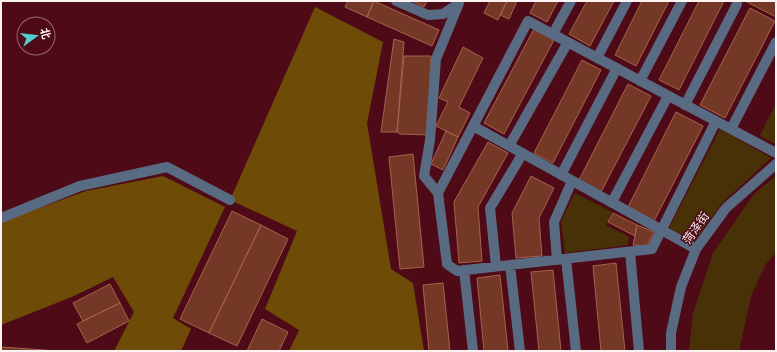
<svg xmlns="http://www.w3.org/2000/svg" width="777" height="352" font-family="'Archivo Narrow','Noto Sans SC',sans-serif">
<style>
.green{fill:#493107}
.forest{fill:#6e4b07}
.building{fill:#743827;stroke:#a8624d}
.lines{fill:none;stroke-linecap:round;stroke-linejoin:round}
.minor{stroke:#596b83;stroke-width:10}
.labels{text-anchor:middle;stroke-width:3;stroke-linejoin:round;paint-order:stroke}
.street-label{font-size:12px;fill:#fbf2f2;stroke:#4e0b17}
</style>
<rect width="100%" height="100%" fill="#4e0b17"/>
<path class="green" d="M776,103v41l-16,-8z
M720,129l51,29 -49,45 -28,39 -25,-14z
M776,176v76l-10,12 -15,32 -12,55h-50l4,-38 20,-60 41,-59z
M575,193l37,19 -6,13 23,12 -1,8 -63,8 -4,-32z"/>
<path class="forest" d="M315,7l68,35 -16,81 24,146 22,14 11,68h-135l10,-21 -34,-21 32,-78 -67,-31z
M163,176l62,31 -52,111 18,11 -10,22h-67l20,-39 -21,-35 -39,19 -73,29v-103l85,-31z"/>
<path class="building" d="M348,1h26l-7,16 -22,-10z
M374,1l65,29 -7,16 -65,-29z
M412,1h15l-3,6z
M490,1h17l-9,19 -14,-7z
M507,1h10l-8,18 -9,-4z
M536,1h22l-11,21 -17,-9z
M587,1h27l-24,45 -21,-12z
M642,1h27l-33,65 -21,-11z
M699,1h25l-45,89 -20,-10z
M745,1h29l2,1v15z
M750,8l25,13 -50,97 -25,-13z
M534,29l20,11 -50,94 -20,-11z
M394,39l10,3 -7,90h-16z
M463,47l20,11 -24,49 11,6 -12,24 -22,-11 12,-24 -9,-4z
M404,56h27l-3,79 -28,-1 -3,-2z
M582,60l19,10 -48,93 -19,-10z
M628,84l23,12 -50,96 -22,-12z
M676,112l27,14 -49,95 -26,-14z
M446,131l12,6 -15,33 -12,-6z
M488,142l20,11 -30,54 4,54 -23,2 -5,-61z
M413,154l11,113 -24,2 -11,-112z
M531,176l23,12 -15,30 3,38 -26,2 -4,-45z
M232,211l29,14 -52,108 -29,-14z
M613,213l24,12 -2,11 -27,-14z
M261,225l27,14 -51,107 -28,-13z
M637,225l17,7 -7,14 -14,-1z
M616,263l9,88h-24l-8,-85z
M553,270l8,81h-22l-8,-79z
M500,275l8,76h-24l-7,-73z
M443,283l7,68h-21l-6,-66z
M110,284l10,19 -37,18 -10,-18z
M120,303l9,18 -42,22 -10,-19z
M262,319l26,13 -9,19h-32z
M1,347l58,4h-58z"/>
<g class="lines">
<path class="minor" d="M396,1l32,14 15,-1 15,-10
M553,34l18,-33
M597,58l30,-57
M640,81l42,-80
M685,105l52,-101
M716,121l-64,128 -195,22 -10,-7 -9,-71 90,-172 248,132
M473,126l223,123
M731,129l45,-87
M509,146l59,-104
M561,175l56,-107
M438,193l-14,-17 6,-36 6,-81 23,-56
M612,202l56,-106
M1,218l79,-32 87,-19 63,33
M630,252l9,99
M566,259l10,92
M557,260l-3,-38 18,-41
M510,265l10,86
M496,266l-6,-58 33,-55
M464,270l9,81
M671,351v-18l10,-46 15,-38 30,-41 50,-44"/>
</g>
<g class="labels">
<g class="street-label">
<text transform="translate(696 228) rotate(-55)" y="4">菏泽街</text>
</g>
</g>
<rect width="777" height="352" fill="none" stroke="#fbf2f2" stroke-width="4"/>
<g transform="translate(36 36) rotate(75)"><circle r="19" fill="#4e0b17" stroke="#93676f"/>
<path d="M0-3L7 15L0 10L-7 15Z" fill="#52cdcf"/>
<text y="-6" font-size="11" font-weight="bold" text-anchor="middle" fill="#fbf2f2">北</text>
</g>
</svg>
